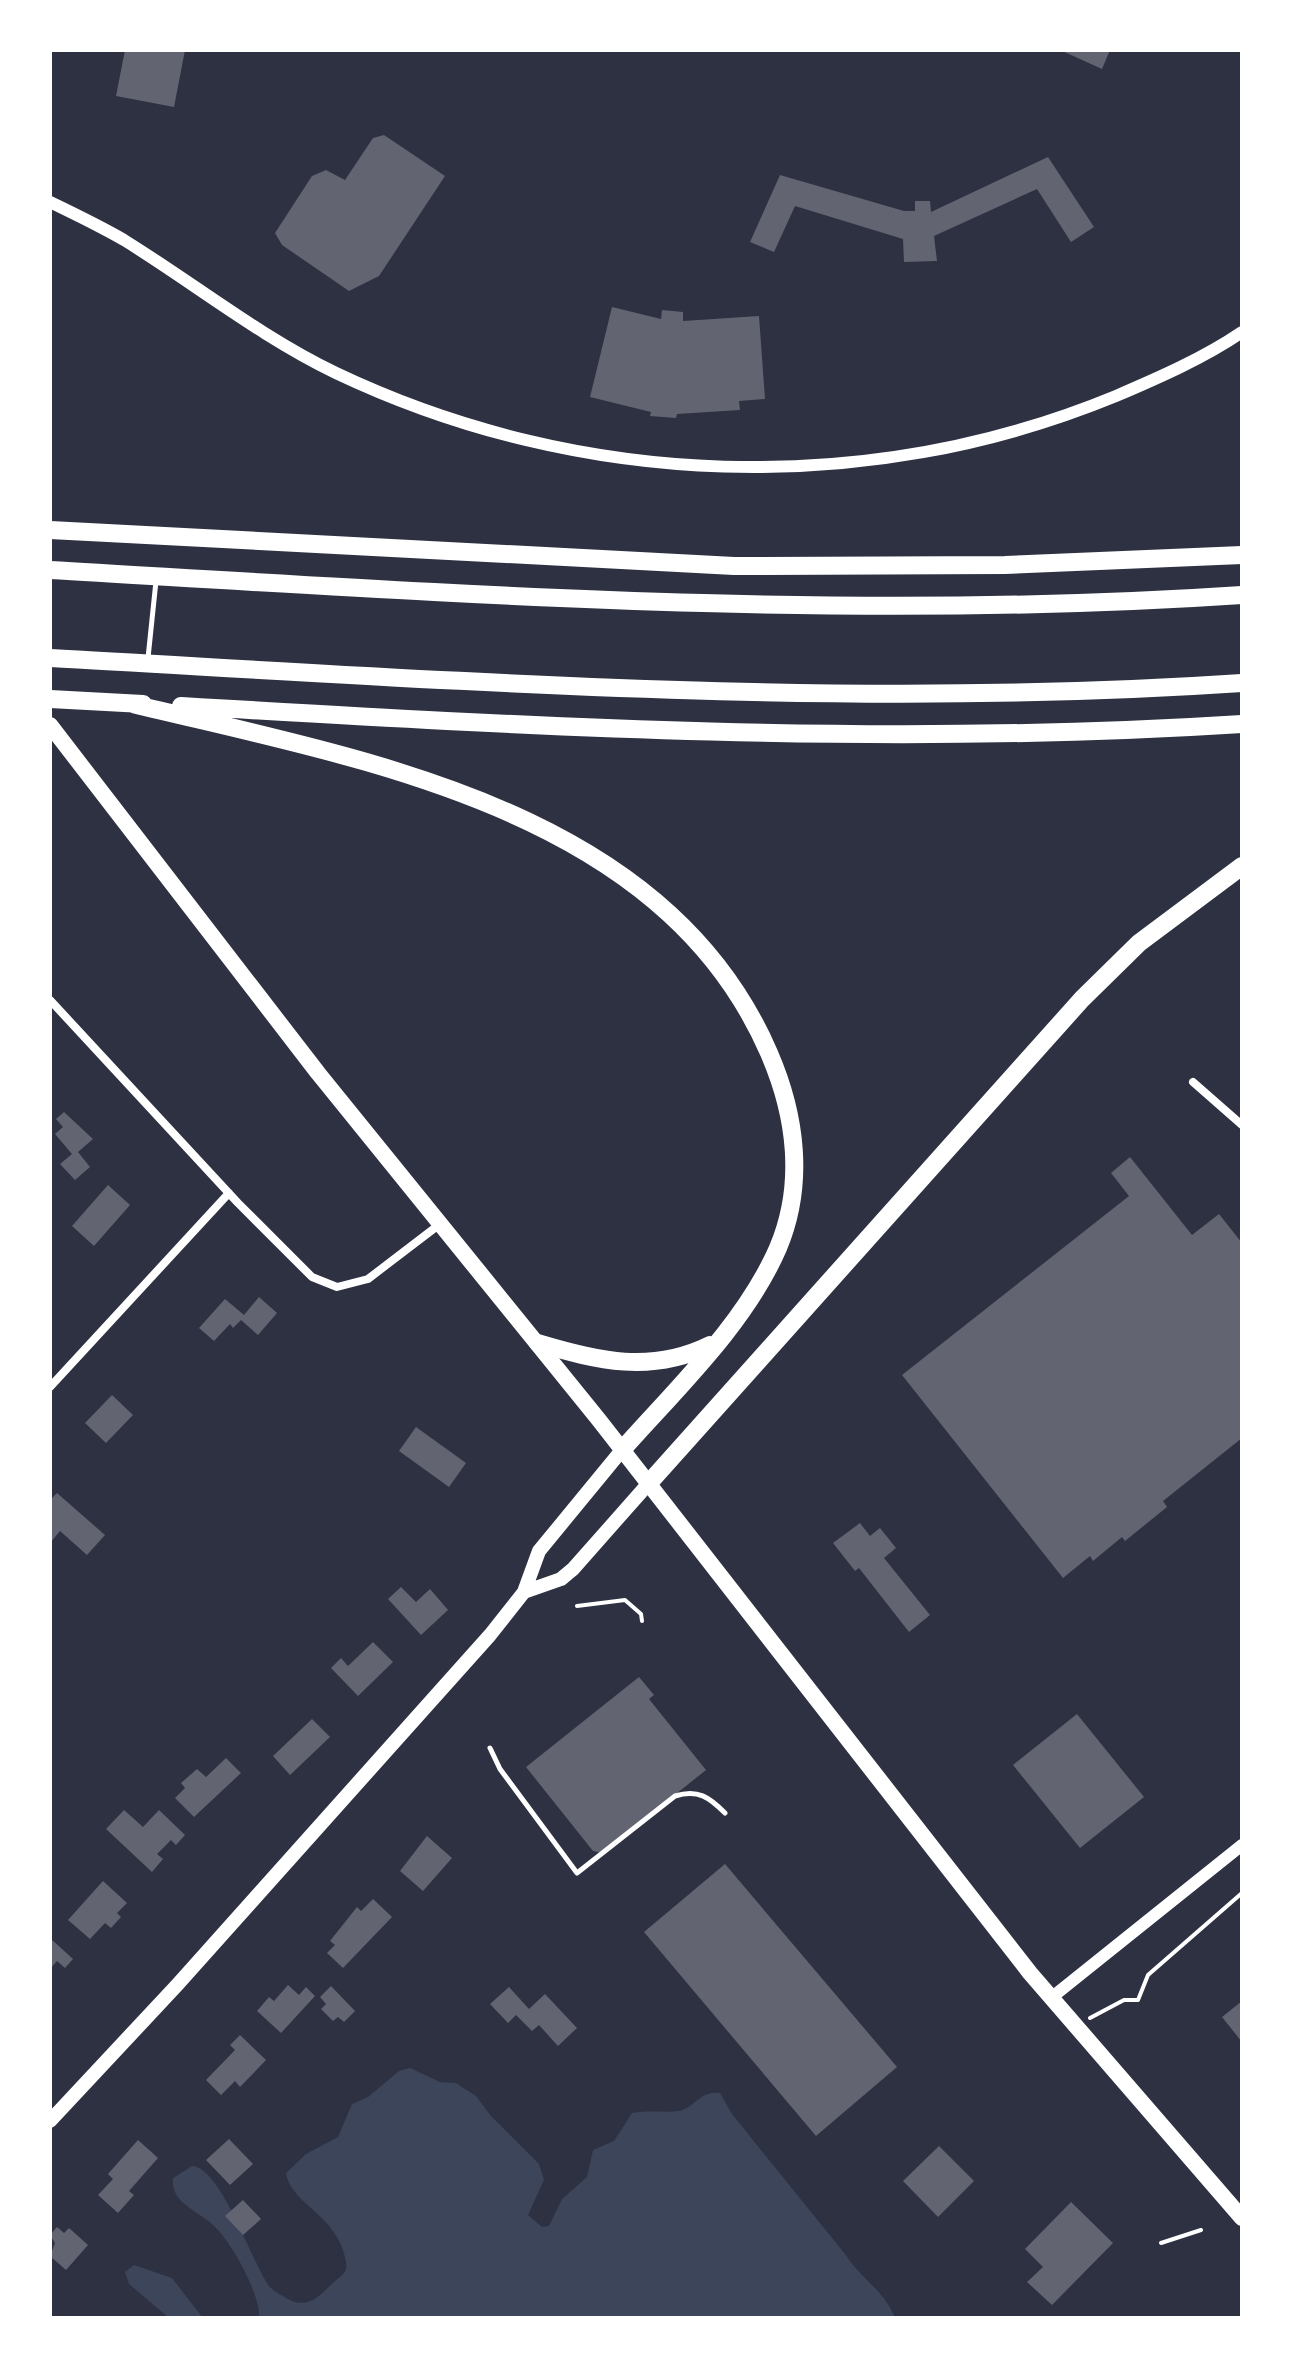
<svg xmlns="http://www.w3.org/2000/svg" width="1292" height="2368" font-family="'PT Sans Narrow',sans-serif">
<style>
.green{fill:#3c4559}
.building{fill:#626471}
.lines{fill:none;stroke-linecap:round;stroke-linejoin:round}
.path{stroke:#fff;stroke-width:4}
.service{stroke:#fff;stroke-width:5}
.minor{stroke:#fff;stroke-width:8}
.tertiary{stroke:#fff;stroke-width:12}
.secondary{stroke:#fff;stroke-width:14}
.primary{stroke:#fff;stroke-width:16}
.motorway{stroke:#fff;stroke-width:18}
</style>
<rect width="100%" height="100%" fill="#2d3142"/>
<path class="green" d="M410,2068l30,14 16,1 20,13 15,20 48,48 5,16 -16,35 14,12 7,-1 13,-27 25,-22 6,-27 21,-9 18,-28c18,-3 33,0 47,-2 16,-4 22,-21 41,-18l12,21 113,140c15,24 40,37 50,64h-636c2,-22 -26,-73 -43,-90 -15,-17 -46,-23 -43,-50l19,-12c29,1 59,95 77,120 2,3 10,8 14,10 24,16 35,1 52,-15 7,-6 13,-9 11,-19 -7,-47 -56,-58 -60,-89l20,-19 32,-17 14,-33 16,-7 31,-26z
M134,2265l38,13 31,40h-34l-40,-34 -4,-12z"/>
<path class="building" d="M125,50h60l-11,57 -58,-11z
M1060,50h50l-8,19z
M384,135l61,41 -66,100 -30,15 -67,-46 -7,-12 37,-57 14,-6 19,10 28,-42z
M1048,157l46,70 -23,15 -34,-53 -103,47 3,25 -33,1 -1,-23 -108,-33 -21,46 -24,-10 30,-67 124,36h11v-10h15l1,11z
M612,307l49,12 1,-9 21,2v9l76,-5 6,83 -26,2 1,9 -63,4 -1,4 -26,-2 1,-4 -61,-15z
M64,1112l29,27 -15,13 12,15 -15,13 -15,-16 12,-10 -17,-20 8,-7 -7,-8z
M1130,1157l62,78 27,-21 23,29v195l-79,63 4,6 -42,34 -3,-4 -29,24 -3,-5 -27,22 -161,-203 227,-179 -18,-23z
M108,1185l22,20 -36,41 -22,-20z
M259,1297l18,16 -19,22 -17,-15 -8,8 -3,-4 -16,17 -15,-13 26,-29 19,16z
M112,1395l21,20 -27,28 -21,-20z
M416,1427l50,36 -17,24 -50,-36z
M57,1493l48,42 -18,20 -27,-24 -10,12v-43z
M860,1523l10,13 10,-8 16,20 -12,10 46,57 -21,17 -50,-64 -4,3 -22,-28z
M401,1587l15,15 14,-13 18,21 -27,25 -33,-36z
M373,1642l20,20 -35,34 -27,-28 10,-10 7,8z
M639,1677l15,18 -5,4 57,71 -104,83 -9,-2 -67,-84z
M1077,1714l67,83 -64,51 -67,-83z
M312,1719l18,18 -40,38 -17,-19z
M226,1758l15,15 -47,44 -19,-19 10,-10 -4,-5 16,-14 9,8z
M124,1810l19,17 16,-17 26,25 -9,10 -5,-5 -14,14 6,5 -11,13 -46,-43z
M427,1836l25,22 -29,33 -23,-20z
M725,1864l172,203 -81,69 -172,-204z
M103,1881l24,22 -10,10 4,4 -10,11 -6,-5 -15,16 -22,-19z
M373,1899l19,18 -49,51 -16,-15 8,-8 -5,-4 27,-34 4,4z
M50,1938l23,21 -8,9 -8,-7 -7,8z
M288,1985l11,10 7,-8 9,9 -34,37 -24,-22 12,-14 5,4z
M331,1986l24,25 -11,11 -6,-5 -5,4 -12,-12 5,-5 -6,-7z
M509,1987l20,22 16,-15 32,34 -19,18 -19,-21 -7,6 -16,-16 -8,8 -18,-19z
M1242,2001v41l-20,-25z
M240,2035l26,25 -26,27 -5,-6 -14,14 -15,-15 29,-30 -5,-5z
M229,2139l24,25 -23,21 -24,-25z
M138,2140l20,18 -29,33 5,4 -16,18 -20,-18 15,-16 -5,-5z
M939,2146l35,35 -36,36 -35,-36z
M243,2200l18,19 -18,16 -18,-19z
M1071,2202l42,41 -61,62 -25,-23 16,-15 -18,-18z
M57,2227l7,6 5,-5 19,17 -22,25 -16,-14 5,-13 -5,-8z"/>
<g class="lines">
<path class="path" d="M577,1606l48,-6 16,14 1,7
M1090,2018l34,-18h14l10,-25 94,-82
M1161,2243l40,-13"/>
<path class="service" d="M148,658l8,-77
M490,1748l10,21 77,104 98,-77c23,-7 34,1 50,17"/>
<path class="minor" d="M50,1000l188,203 74,74 25,10 31,-8 72,-55
M1193,1082l49,43
M50,1387l179,-194"/>
<path class="tertiary" d="M50,202c25,12 50,24 74,38 71,44 137,97 212,133 244,116 530,126 780,23 42,-18 88,-38 126,-64
M1051,1998l191,-153"/>
<path class="secondary" d="M524,1592l37,-13 12,-10 76,-86
M50,2121l128,-137 312,-349 34,-43 15,-41 83,-101"/>
<path class="primary" d="M50,725l268,348 281,347 431,553 212,245"/>
<path class="motorway" d="M50,530l684,36 271,-1 237,-10
M50,570c397,23 794,52 1192,25
M50,658c398,22 794,52 1192,25
M50,699l93,5
M133,704c229,56 530,104 636,349 27,62 36,131 9,195 -33,76 -101,140 -156,202
M181,706c356,21 704,41 1061,18
M538,1343c60,18 113,31 172,2
M649,1483l433,-484 57,-56 103,-77"/>
</g>
<rect width="1292" height="2368" fill="none" stroke="#ffffff" stroke-width="104"/>
</svg>
